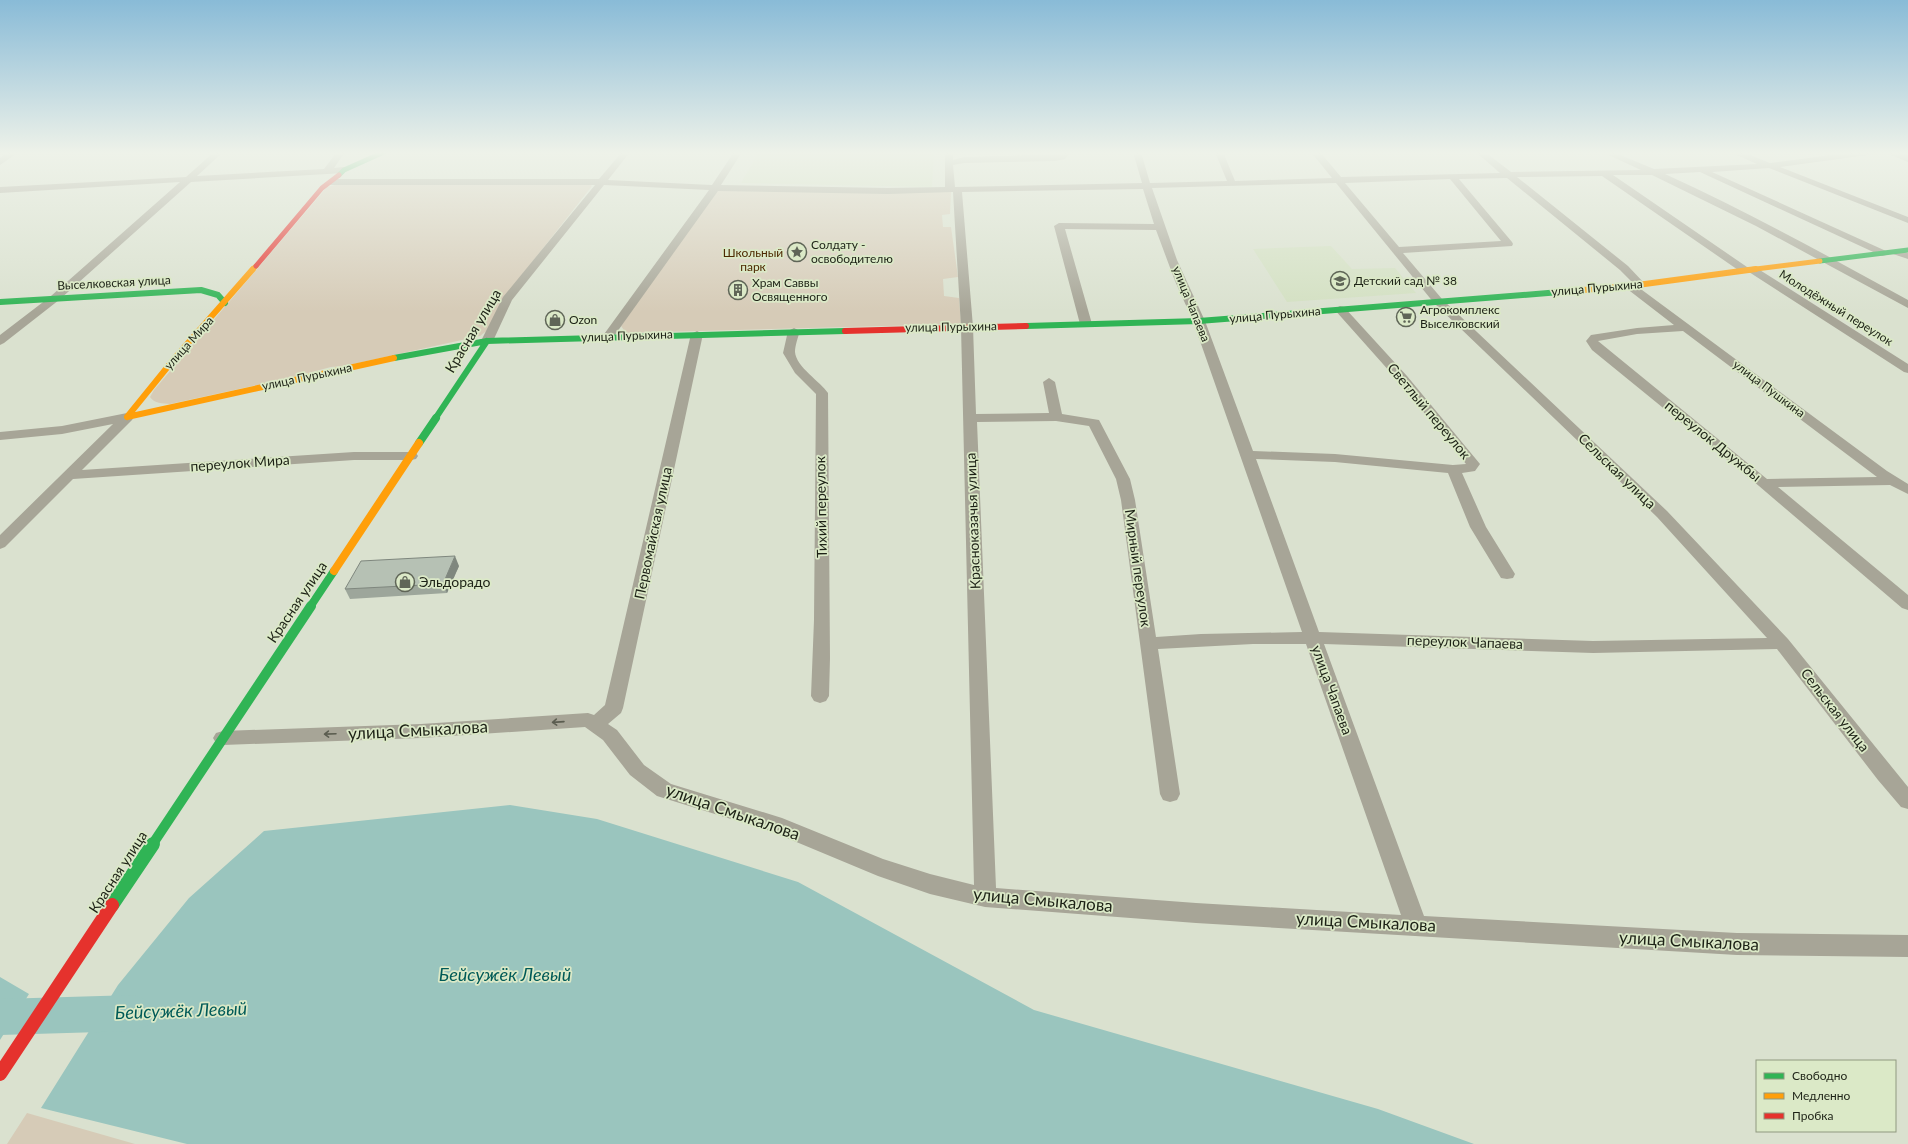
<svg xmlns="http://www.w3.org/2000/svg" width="1908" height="1144" font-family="Lato,sans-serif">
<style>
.built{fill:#d3e0c2}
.green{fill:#d6cbb7}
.water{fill:#9ac5be}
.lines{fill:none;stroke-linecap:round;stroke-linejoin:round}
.river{fill:#9ac5be;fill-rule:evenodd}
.street{fill:#a7a597;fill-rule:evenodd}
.fast-far4{stroke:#30b455;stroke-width:5}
.fast-far3{stroke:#30b455;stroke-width:6}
.fast-far2{stroke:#30b455;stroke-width:8}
.fast-far1{stroke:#30b455;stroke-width:10}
.fast{stroke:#30b455;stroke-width:14}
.slow-far2{stroke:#ff9f0a;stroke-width:5}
.slow-far1{stroke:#ff9f0a;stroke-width:6}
.slow{stroke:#ff9f0a;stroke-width:8}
.jam-far2{stroke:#e5322d;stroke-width:5}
.jam-far1{stroke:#e5322d;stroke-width:6}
.jam{stroke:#e5322d;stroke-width:14}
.wall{fill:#9da69b}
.shaded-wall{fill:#7f877e}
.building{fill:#b6c1b4;stroke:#7f877e}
.oneway{stroke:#5b5d50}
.labels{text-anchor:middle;stroke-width:3.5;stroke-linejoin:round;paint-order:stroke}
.far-poi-label{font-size:12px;fill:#1d2216;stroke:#dbe9c7;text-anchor:start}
.far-park-label{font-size:12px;fill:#4d2901;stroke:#dbe9c7}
.far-street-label{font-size:12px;fill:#1d2216;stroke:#dbe9c7}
.street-label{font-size:14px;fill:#1d2216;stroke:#dbe9c7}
.poi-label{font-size:14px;fill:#1d2216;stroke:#dbe9c7;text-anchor:start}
.near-street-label{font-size:17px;fill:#1d2216;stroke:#dbe9c7}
.near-water-label{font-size:18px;font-style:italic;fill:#005a57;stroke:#dbe9c7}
</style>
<rect width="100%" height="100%" fill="#dae1cf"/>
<path class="built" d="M759,152h104l71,3 -2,32 -191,-4z
M1331,246l21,23 43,-1 21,25 -129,9 -34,-53z"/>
<path class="green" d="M339,184l252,1 1,1 -89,113 -14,30 -9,7 -136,30 -13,1 -46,12 -115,25c-8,-1 -15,0 -20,-7l4,-7 173,-203z
M720,190l231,1 -1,23 -8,1 1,12h8l7,50 -15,2 1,17 15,2 2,26 -335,9 -5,-7 94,-133z
M27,1113l108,31h-128z"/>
<path class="water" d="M510,805l87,14 201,63 236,128 344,99 96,35h-1287l-146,-36 77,-123 71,-87 75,-67z
M0,977l29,17 -29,46z"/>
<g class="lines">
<path class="river" d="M134,995l13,5 6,13 -6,13 -13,5 -134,4v-36z"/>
<path class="street" d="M9,152h10l-19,13v-7z
M214,152h9l-26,24 127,-7 13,-17h8l-11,16 10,-1 4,3 -4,3 -153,9 -132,118 -55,43 -4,2v-10l51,-39 129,-114 -180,11v-6l186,-10z
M622,152h8l-22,28 104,5 22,-33h8l-21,33 167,3 57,-1v-35h8v8l11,-3 91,-2h4l3,-3h8l-5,7 -10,2 -91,2 -11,2 2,22 187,-4 -9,-31h8l9,31 77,-2 -12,-29h8l12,29 97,-3 -21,-26h9l21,25 159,-4 -24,-21h9l26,20 130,-2 -39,-18h11l41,17 103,-5 -27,-12h12l28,11 85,-11h24l-4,2 -95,13 128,50v6l-139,-55 -57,4 174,79 1,2 -1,2 -4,1 -182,-84 -35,2c83,38 163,82 243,126v8l-152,-82 -104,-51h-39l134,92h8l153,97v9l-4,-1 -155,-100h-8l-139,-96 -85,1 111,89 17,18 -1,2 -6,1 249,184 21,13v10l-18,-9 -112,2 130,108v15l-6,-2 -143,-122 -167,-136 -6,-9 5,-6 46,-7 37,-3 -48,-37 -1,-2 1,-2h8l-14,-14 -113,-92 -48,1 53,63 1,2 -1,2 -109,7 39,46 225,212 121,128 120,148v22l-7,-2 -23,-27 -101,-131 -184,4 -269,-9 100,272 313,17 171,2v22l-171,-2 -541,-32 -211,-16 -55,-13 -52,-18 -108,-45 -113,-35 -27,-21 -27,-35 -18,-13 -164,11 -198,7 -7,-2 -3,-5 3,-5 7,-2 198,-7 167,-11 6,2 11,-10 86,-371 6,-3 6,3 -80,374 -2,5 -13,11 9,6 27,35 27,19 111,34 101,41 47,15 44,11 -13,-558 -8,-135 -65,2 -170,-3 -106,148 -4,1 -6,-3 107,-147 -105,-5 -92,115 -19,41 -6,4 -6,-4 22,-44 92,-112h-264l-4,-3 4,-3h268zM1450,179l51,62 -102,6 -54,-64zM1336,183l98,120 223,214 110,121 -174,3 -274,-9 -63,-173 79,3 113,11 22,54 31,51 6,1 6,-1 2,-4 -29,-47 -24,-54 13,-2 5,-7 -73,-88 -63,-69 -4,-1 -6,3 65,73 67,82 -13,1 -118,-11 -82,-3 -48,-130 -28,-61 -25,-72zM1143,189l11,35 -95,-1 -5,3 26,98 6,3 6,-3 -27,-95 91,1 19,51 18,40 109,311 -101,2 -45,3 -21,-137 -5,-21 -31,-59 -37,-6 -7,-32 -6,-4 -6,4 6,31 -73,1 -3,-87 -11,-135zM1683,331l194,146 -110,2 -169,-138 39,-7zM1056,421l33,5 27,53 5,21 39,294 3,6 7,2 7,-2 3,-6 -22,-145 95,-5h53l95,271 -205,-12 -200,-15 -19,-466z
M1884,152h12l12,4v6z
M1897,249l11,4v6l-15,-5 -1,-2z
M794,328l6,3c-2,6 -5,15 -5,21 1,15 26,30 33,41l2,265 -1,38 -3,5 -6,2 -6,-2 -3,-5 3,-76 2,-226 -21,-21 -12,-20 5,-22z
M127,413l5,1 2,3 -2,3 -50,50 272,-18h57l5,1 2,3 -2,3 -5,1h-57l-281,19 -68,68 -5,2v-14l113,-111 -51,10 -62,6v-8l62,-6z"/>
<path class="fast-far4" d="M339,175l5,-5 40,-18
M1820,261l88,-11"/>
<path class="fast-far3" d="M0,302l201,-12 17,5 7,8
M1026,326l173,-5 361,-29
M394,358l93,-17 358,-10
M435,419l52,-78"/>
<path class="fast-far2" d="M419,443l17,-25
M310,607l24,-36"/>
<path class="fast-far1" d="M152,845l159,-239"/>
<path class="fast" d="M112,905l41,-61"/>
<path class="slow-far2" d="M252,270l4,-4
M1748,270l72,-9"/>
<path class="slow-far1" d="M1560,292l70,-6 126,-17
M127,417l267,-59
M127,417l47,-58 79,-90"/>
<path class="slow" d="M334,571l85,-128"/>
<path class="jam-far2" d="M256,266l66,-78 17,-13"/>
<path class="jam-far1" d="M845,331l181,-5"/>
<path class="jam" d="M0,1074l112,-169"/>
</g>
<path class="wall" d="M459,566l-12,27 -97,6 -5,-10z"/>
<path class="shaded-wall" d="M455,556l4,10 -12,27 -4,-9z"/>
<path class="building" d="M455,556l-12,28 -98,5 16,-28z"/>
<defs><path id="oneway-shaft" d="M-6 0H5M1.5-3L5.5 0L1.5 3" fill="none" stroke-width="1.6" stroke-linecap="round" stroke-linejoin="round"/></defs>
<g class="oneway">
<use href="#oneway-shaft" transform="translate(558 722) rotate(176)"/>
<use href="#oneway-shaft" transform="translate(330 734) rotate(178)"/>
</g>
<linearGradient id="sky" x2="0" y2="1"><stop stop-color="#89bbd7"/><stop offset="0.49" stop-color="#eef2e9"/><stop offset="1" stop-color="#eef2e9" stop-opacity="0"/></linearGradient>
<rect width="1908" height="312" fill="url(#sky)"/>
<defs>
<g id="sight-ring" transform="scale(1)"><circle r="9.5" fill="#dbe9c7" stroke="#5f6557" stroke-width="1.5"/><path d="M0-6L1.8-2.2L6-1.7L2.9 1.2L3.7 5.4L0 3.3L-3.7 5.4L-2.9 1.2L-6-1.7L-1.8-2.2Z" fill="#5f6557"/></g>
<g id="school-ring" transform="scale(1)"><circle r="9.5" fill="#dbe9c7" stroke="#5f6557" stroke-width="1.5"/><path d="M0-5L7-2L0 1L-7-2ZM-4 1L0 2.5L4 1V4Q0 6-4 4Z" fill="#5f6557"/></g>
<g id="building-ring" transform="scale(1)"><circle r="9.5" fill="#dbe9c7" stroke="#5f6557" stroke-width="1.5"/><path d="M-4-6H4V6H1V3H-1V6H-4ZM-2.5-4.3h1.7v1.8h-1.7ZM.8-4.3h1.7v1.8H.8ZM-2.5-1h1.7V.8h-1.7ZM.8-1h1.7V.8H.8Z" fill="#5f6557"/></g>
<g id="supermarket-ring" transform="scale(1)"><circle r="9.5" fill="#dbe9c7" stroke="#5f6557" stroke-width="1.5"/><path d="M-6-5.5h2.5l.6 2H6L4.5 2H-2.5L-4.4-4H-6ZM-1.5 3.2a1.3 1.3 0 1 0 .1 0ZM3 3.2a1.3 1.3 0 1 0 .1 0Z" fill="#5f6557"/></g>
<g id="shop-ring" transform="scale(1)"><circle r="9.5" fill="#dbe9c7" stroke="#5f6557" stroke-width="1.5"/><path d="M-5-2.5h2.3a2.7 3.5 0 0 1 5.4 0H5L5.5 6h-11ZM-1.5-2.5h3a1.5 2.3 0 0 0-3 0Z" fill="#5f6557"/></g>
</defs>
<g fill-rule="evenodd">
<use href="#sight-ring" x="797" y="252"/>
<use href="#school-ring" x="1340" y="281"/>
<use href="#building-ring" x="738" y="290"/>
<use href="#supermarket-ring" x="1406" y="317"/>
<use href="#shop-ring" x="555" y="320"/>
<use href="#shop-ring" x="405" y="582"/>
</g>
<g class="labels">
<g class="far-poi-label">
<text x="811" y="249">Солдату -<tspan x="811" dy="14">освободителю</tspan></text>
<text x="1354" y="285">Детский сад № 38</text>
<text x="752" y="287">Храм Саввы<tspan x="752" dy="14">Освященного</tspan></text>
<text x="1420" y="314">Агрокомплекс<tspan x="1420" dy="14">Выселковский</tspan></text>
<text x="569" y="324">Ozon</text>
</g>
<g class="far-park-label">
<text x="753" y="257">Школьный<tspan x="753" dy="14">парк</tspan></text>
</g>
<g class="far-street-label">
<text transform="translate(114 283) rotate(-3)" y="4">Выселковская улица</text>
<text transform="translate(1597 288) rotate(-5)" y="4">улица Пурыхина</text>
<text transform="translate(1191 304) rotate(68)" y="4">улица Чапаева</text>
<text transform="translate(1836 308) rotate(32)" y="4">Молодёжный переулок</text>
<text transform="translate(1275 315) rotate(-5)" y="4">улица Пурыхина</text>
<text transform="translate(951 327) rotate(-1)" y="4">улица Пурыхина</text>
<text transform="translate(627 336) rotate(-2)" y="4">улица Пурыхина</text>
<text transform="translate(189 343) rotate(-48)" y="4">улица Мира</text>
<text transform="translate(307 377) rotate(-12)" y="4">улица Пурыхина</text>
<text transform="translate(1769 389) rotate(37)" y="4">улица Пушкина</text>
</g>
<g class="street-label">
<text transform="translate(473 331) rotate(-59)" y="5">Красная улица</text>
<text transform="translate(1429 411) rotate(50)" y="5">Светлый переулок</text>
<text transform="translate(1713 441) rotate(39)" y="5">переулок Дружбы</text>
<text transform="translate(240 463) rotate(-4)" y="5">переулок Мира</text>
<text transform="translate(1617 471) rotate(44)" y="5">Сельская улица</text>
<text transform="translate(821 507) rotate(-91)" y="5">Тихий переулок</text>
<text transform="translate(973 521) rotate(-92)" y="5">Красноказачья улица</text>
<text transform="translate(653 533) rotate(-78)" y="5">Первомайская улица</text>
<text transform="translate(1138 568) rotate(82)" y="5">Мирный переулок</text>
<text transform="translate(297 602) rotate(-56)" y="5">Красная улица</text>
<text transform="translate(1465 642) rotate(2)" y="5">переулок Чапаева</text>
<text transform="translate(1332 690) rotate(70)" y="5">улица Чапаева</text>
<text transform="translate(1835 710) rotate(52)" y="5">Сельская улица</text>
<text transform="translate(118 872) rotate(-57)" y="5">Красная улица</text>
</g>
<g class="poi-label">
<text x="419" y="587">Эльдорадо</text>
</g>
<g class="near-street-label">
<text transform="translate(418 730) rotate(-3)" y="6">улица Смыкалова</text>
<text transform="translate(733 812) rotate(19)" y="6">улица Смыкалова</text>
<text transform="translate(1043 900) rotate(5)" y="6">улица Смыкалова</text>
<text transform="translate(1366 922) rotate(3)" y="6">улица Смыкалова</text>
<text transform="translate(1689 941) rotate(3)" y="6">улица Смыкалова</text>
</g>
<g class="near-water-label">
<text x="505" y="981">Бейсужёк Левый</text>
<text transform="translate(181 1011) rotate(-2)" y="6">Бейсужёк Левый</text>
</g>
</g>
<rect x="1756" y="1060" width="140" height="72" fill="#dbe9c7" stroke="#8f9980"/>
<rect x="1764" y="1073" width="20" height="6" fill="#30b455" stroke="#8f9980"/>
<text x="1792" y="1080" font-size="12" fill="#1d2216">Свободно</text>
<rect x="1764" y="1093" width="20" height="6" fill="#ff9f0a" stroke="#8f9980"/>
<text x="1792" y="1100" font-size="12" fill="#1d2216">Медленно</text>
<rect x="1764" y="1113" width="20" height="6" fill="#e5322d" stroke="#8f9980"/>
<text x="1792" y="1120" font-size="12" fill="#1d2216">Пробка</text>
</svg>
